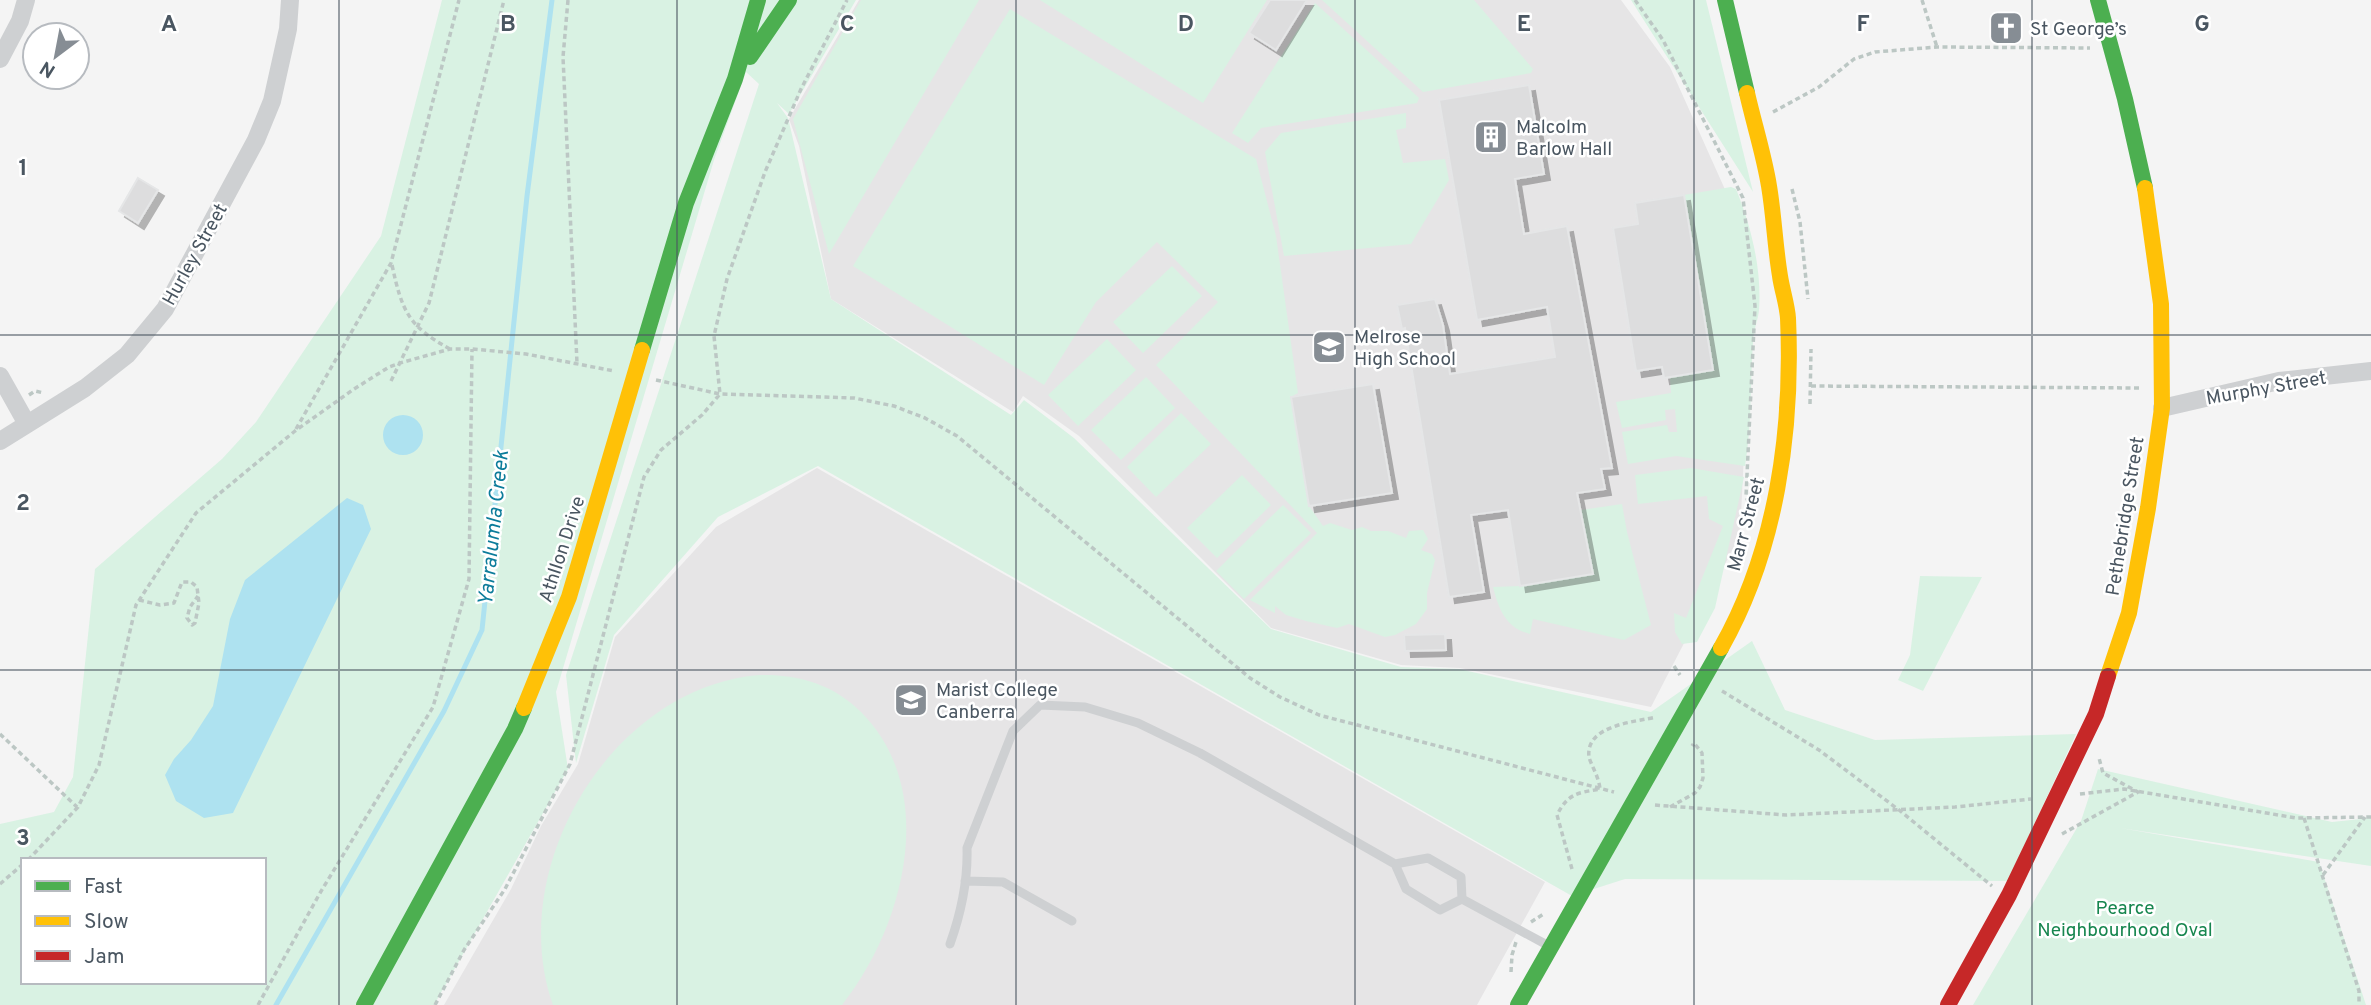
<svg xmlns="http://www.w3.org/2000/svg" width="2371" height="1005" font-family="Overpass,sans-serif">
<style>
.education{fill:#e6e5e6}
.green{fill:#d9f2e3;fill-rule:evenodd}
.water{fill:#aee2f0}
.lines{fill:none;stroke-linecap:round;stroke-linejoin:round}
.stream{stroke:#aee2f0;stroke-width:5}
.building{fill:#ddddde;stroke:#e5e6e7;stroke-width:2;filter:url(#shadow)}
.path{stroke:#bcc7c4;stroke-width:3.5;stroke-dasharray:5 3.5;stroke-linecap:butt}
.lane{stroke:#ced0d2;stroke-width:9}
.street{stroke:#ced0d2;stroke-width:18}
.fast{stroke:#4caf50;stroke-width:16}
.slow{stroke:#ffc107;stroke-width:16}
.jam{stroke:#c62828;stroke-width:16}
.grid{fill:none;stroke:#4a5661;stroke-width:2;stroke-opacity:0.55}
.labels{text-anchor:middle;stroke-width:5;stroke-linejoin:round;paint-order:stroke}
.poi-label{font-size:19px;fill:#4a5661;stroke:#fff;text-anchor:start}
.street-label{font-size:19px;fill:#4a5661;stroke:#fff}
.park-label{font-size:19px;fill:#17864f;stroke:#fff}
.water-label{font-size:21px;font-style:italic;fill:#0c7c9b;stroke:#fff}
.grid-label{font-size:23px;text-anchor:middle;font-weight:bold;fill:#4a5661;stroke:#fff;stroke-width:5;stroke-linejoin:round;paint-order:stroke}
</style>
<defs>
<filter id="shadow"><feDropShadow dx="6" dy="6" stdDeviation="0" flood-color="#0004"/></filter>
</defs>
<rect width="100%" height="100%" fill="#f4f4f4"/>
<path class="education" d="M859,0h762l49,67 84,187 -14,281 -89,172 -191,-39 -59,-3 -130,-37 -192,-192 -56,-40 -10,16 -182,-113 -32,-153 -10,-27z
M817,468l728,414 -68,123h-1033l67,-116 30,-63 37,-62 37,-127 101,-110z"/>
<path class="green" d="M442,0h414l-67,114 -12,-11 11,15 43,181 180,116 13,-15 50,38 197,191 130,38 58,2 192,43 101,-71 33,69 90,30 201,-6 -68,147 -383,-2 -53,17 -754,-430 -100,51 -104,118 -38,128 -10,-88 193,-591 -13,-12 -32,88 -158,532 12,77 -134,236h-434v-181l54,-12 19,-35 22,-208 127,-110 34,-37 125,-186zM23,860h241v122h-241z
M861,0h118l-150,254 -36,-135z
M1040,0h227l-64,103z
M1322,0h152l59,69 -2,4 -108,19z
M1631,0h75l47,192z
M1315,3l104,95 -2,5 -156,25 -13,15 -16,-10z
M1010,9l246,150 20,77 22,157 -7,4 18,109 14,20 7,-3 22,7 10,-3 9,4h17l18,7 3,-7 14,-1 5,9 -7,11 11,4 3,6 -8,33v16l-11,15 -21,11 -10,2 -36,-13 -12,4 -31,-7 -20,-6 -11,-9v7l-25,-13 67,-67 -161,-168 62,-63 -61,-60 -61,60 -52,83 -191,-119z
M1406,113v15l-10,2 7,33 42,-4 4,21 -38,64 -127,12 -19,-104 16,-19z
M1731,187l5,2c15,37 26,80 23,121 -1,11 -6,21 -6,32 -3,42 -1,83 -8,124l-69,-10 -48,8 -6,-32 45,-7 2,7h8l-2,-23 -10,1 1,10 -44,8 -6,-26 55,-9 -1,-16 43,-7 -29,-175z
M1172,266l30,30 -59,57 -30,-31z
M1107,339l29,31 -58,56 -30,-31z
M1146,377l29,31 -54,52 -30,-30z
M1181,413l30,31 -55,53 -29,-30z
M1691,468l53,9 -29,131 -18,34 -15,2 -7,-12 -1,-19 12,5 37,-92 -14,-7 -2,-23 -69,8 -3,-29z
M1242,475l29,30 -54,53 -30,-30z
M1622,504l5,28 24,93 -27,15 -91,-21 -3,15c-24,-6 -31,-24 -37,-47l27,-1 73,-12 -12,-64z
M1283,505l28,28 -67,66 -28,-28z
M1920,576l62,1 -59,114 -25,-11 12,-25z
M759,675c39,-1 74,9 102,37 79,79 43,215 -19,293h-289c-49,-137 59,-318 206,-330z
M2098,769l234,53 39,-4v48l-251,-38 199,34 47,143h-393l108,-184z"/>
<path class="water" d="M383 435a20 20 0 1 1 40 0a20 20 0 1 1-40 0Z
M347,498l16,7 8,24 -138,284 -29,5 -28,-17 -11,-26 9,-16 17,-19 22,-34 17,-87 15,-39z"/>
<g class="lines">
<path class="stream" d="M276,1005l168,-294 38,-81 45,-434 25,-196"/>
</g>
<path class="building" d="M1270,0h37l-31,50 -27,-17z
M1529,85l15,89 -29,5 9,55 43,-8 45,242 -11,1 4,20 -28,4 16,81 -73,12 -12,-76 -37,5 13,77 -35,5 -44,-269 -3,1 -5,-24 38,-6 8,26 7,49 105,-17 -8,-50 -70,13 -38,-220z
M138,178l20,12 -20,33 -19,-12z
M1684,195l29,175 -49,8 -2,-11 -26,4 -23,-143 25,-4 -3,-21z
M1373,384l19,109 -83,13 -18,-109z
M1445,634l1,16 -41,1 -1,-16z"/>
<g class="lines">
<path class="path" d="M568,0l-5,57 14,306
M1635,0l28,40 80,158 12,108 -9,190 5,13
M1922,0l15,47
M1773,112l46,-25 35,-28 21,-7 62,-5 153,1
M1792,189l8,33 8,77
M392,265c10,46 16,61 58,84
M656,380l64,14 134,4 40,8 31,12 32,18 293,242 30,19 39,18 295,77
M391,381l38,-78 75,-303
M1811,386l331,2
M29,395l6,-4 9,2
M1810,404l1,-55
M296,429l95,-166 68,-263
M139,600l21,5 14,-2 8,-21h9l6,5 2,16 -4,20 -3,2 -5,-7 3,-11 8,-11
M1674,666l6,9
M1722,691l97,59 80,60 93,76
M0,734l77,73
M2080,794l44,-5 172,29 75,-1
M1655,805l131,10 169,-8 76,-8
M1670,807l25,-14 5,-6 3,-9 -1,-25 -8,-10 -2,3
M2304,818l55,173v14
M2062,834l76,-42 -35,-19 -4,-15
M28,860l50,-53 21,-42 37,-160 60,-92 99,-82 59,-42 35,-22 11,-4 50,-14h22l54,5 88,17
M1572,869l-15,-54c11,-22 21,-22 43,-26 -1,-12 -9,-24 -11,-32 -4,-32 46,-35 67,-40
M2323,875l42,-58
M0,884l23,-20
M1531,922l14,-9
M1511,972l1,-17 4,-13
M258,1005l62,-112 113,-186 36,-128 3,-230
M435,1005l29,-55 41,-61 65,-125 74,-287 17,-27 41,-35 18,-21 -6,-58 13,-57 38,-107 36,-83 46,-89"/>
<path class="lane" d="M1395,864l33,-6 33,19 1,22
M965,881l38,1 69,39
M950,944c11,-31 18,-62 17,-96l46,-117 27,-26 45,2 53,16 62,30 195,111 11,25 34,21 22,-11 87,47"/>
<path class="street" d="M0,59l20,-38 6,-21
M0,376l27,48
M2162,408l117,-27 92,-10
M0,441l85,-53 42,-33 38,-46 91,-169 16,-39 16,-72 2,-29"/>
<path class="fast" d="M1725,0l22,93
M2098,0l27,99 20,89
M750,57l39,-57
M642,350l44,-147 49,-124 23,-79
M364,1005l151,-276 9,-21
M1518,1005l203,-357"/>
<path class="slow" d="M1721,648c56,-99 72,-218 67,-330 -1,-14 -6,-28 -8,-42 -5,-30 -6,-60 -11,-90 -5,-31 -15,-62 -22,-93
M2108,676l21,-63 19,-105 14,-100 -1,-104 -16,-116
M524,708l45,-111 73,-247"/>
<path class="jam" d="M1948,1005l61,-110 87,-181 12,-38"/>
</g>
<path class="grid" d="M339,0v1005M677,0v1005M1016,0v1005M1355,0v1005M1694,0v1005M2032,0v1005M0,335h2371M0,670h2371"/>
<defs>
<g id="church-square" transform="scale(1.75)"><rect x="-9" y="-9" width="18" height="18" rx="4" fill="#868d94" stroke="#fff"/><path d="M-1.2-6h2.4v3.5h3.3v2.4h-3.3V6h-2.4V-.1h-3.3v-2.4h3.3Z" fill="#fff"/></g>
<g id="building-square" transform="scale(1.75)"><rect x="-9" y="-9" width="18" height="18" rx="4" fill="#868d94" stroke="#fff"/><path d="M-4-6H4V6H1V3H-1V6H-4ZM-2.5-4.3h1.7v1.8h-1.7ZM.8-4.3h1.7v1.8H.8ZM-2.5-1h1.7V.8h-1.7ZM.8-1h1.7V.8H.8Z" fill="#fff"/></g>
<g id="school-square" transform="scale(1.75)"><rect x="-9" y="-9" width="18" height="18" rx="4" fill="#868d94" stroke="#fff"/><path d="M0-5L7-2L0 1L-7-2ZM-4 1L0 2.5L4 1V4Q0 6-4 4Z" fill="#fff"/></g>
</defs>
<g fill-rule="evenodd">
<use href="#church-square" x="2006" y="28"/>
<use href="#building-square" x="1491" y="137"/>
<use href="#school-square" x="1329" y="347"/>
<use href="#school-square" x="911" y="700"/>
</g>
<g class="labels">
<g class="poi-label">
<text x="2030" y="35">St George’s</text>
<text x="1516" y="133">Malcolm<tspan x="1516" dy="22">Barlow Hall</tspan></text>
<text x="1354" y="343">Melrose<tspan x="1354" dy="22">High School</tspan></text>
<text x="936" y="696">Marist College<tspan x="936" dy="22">Canberra</tspan></text>
</g>
<g class="street-label">
<text transform="translate(194 254) rotate(-61)" y="7">Hurley Street</text>
<text transform="translate(2266 387) rotate(-10)" y="7">Murphy Street</text>
<text transform="translate(2124 516) rotate(-81)" y="7">Pethebridge Street</text>
<text transform="translate(1745 524) rotate(-75)" y="7">Marr Street</text>
<text transform="translate(561 549) rotate(-72)" y="7">Athllon Drive</text>
</g>
<g class="park-label">
<text x="2125" y="914">Pearce<tspan x="2125" dy="22">Neighbourhood Oval</tspan></text>
</g>
<g class="water-label">
<text transform="translate(493 528) rotate(-84)" y="7">Yarralumla Creek</text>
</g>
</g>
<g class="grid-label">
<text x="169" y="31">A</text>
<text x="508" y="31">B</text>
<text x="847" y="31">C</text>
<text x="1186" y="31">D</text>
<text x="1524" y="31">E</text>
<text x="1863" y="31">F</text>
<text x="2202" y="31">G</text>
<text x="23" y="175">1</text>
<text x="23" y="510">2</text>
<text x="23" y="845">3</text>
</g>
<rect x="21" y="858" width="245" height="126" fill="#ffffff" stroke="#b7bbc0" stroke-width="2"/>
<rect x="35" y="881" width="35" height="10" fill="#4caf50" stroke="#b7bbc0" stroke-width="2"/>
<text x="84" y="893" font-size="21" fill="#4a5661">Fast</text>
<rect x="35" y="916" width="35" height="10" fill="#ffc107" stroke="#b7bbc0" stroke-width="2"/>
<text x="84" y="928" font-size="21" fill="#4a5661">Slow</text>
<rect x="35" y="951" width="35" height="10" fill="#c62828" stroke="#b7bbc0" stroke-width="2"/>
<text x="84" y="963" font-size="21" fill="#4a5661">Jam</text>
<g transform="translate(56 56) rotate(212)"><circle r="33" fill="#ffffff" stroke="#b7bbc0" stroke-width="2"/>
<path d="M0-5L12 26L0 18L-12 26Z" fill="#868d94"/>
<text y="-10" font-size="19" font-weight="bold" text-anchor="middle" fill="#4a5661">N</text>
</g>
</svg>
